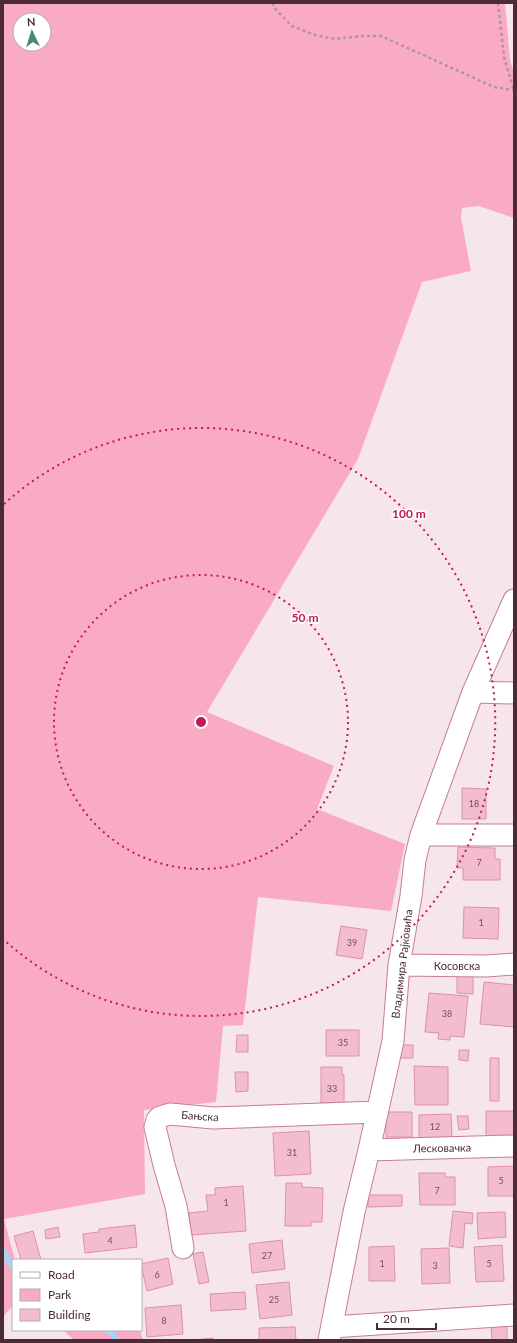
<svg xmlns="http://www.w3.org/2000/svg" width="517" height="1343" font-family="Lato,sans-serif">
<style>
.green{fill:#faabc4;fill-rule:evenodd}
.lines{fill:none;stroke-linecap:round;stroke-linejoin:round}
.stream{stroke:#a8d5f5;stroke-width:6}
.building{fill:#f3bdce;stroke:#dc91a9}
.minor-casing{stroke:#c67d95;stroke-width:23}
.path{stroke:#ac959c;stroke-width:2.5;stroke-dasharray:3 3;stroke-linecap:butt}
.minor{stroke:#fff;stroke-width:21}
.ring{fill:none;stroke:#c2185b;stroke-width:2;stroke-dasharray:2 4}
.labels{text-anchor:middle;stroke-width:3.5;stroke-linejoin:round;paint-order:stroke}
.number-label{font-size:9px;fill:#75505c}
.street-label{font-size:11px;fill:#4b2c36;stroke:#fff}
.centre{fill:#c2185b;stroke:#fff;stroke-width:2}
.ring-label{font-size:12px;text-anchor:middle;font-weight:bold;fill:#c2185b;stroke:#fff;stroke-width:3.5;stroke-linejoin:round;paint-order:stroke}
</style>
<rect width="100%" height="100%" fill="#f6e5ea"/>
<path class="green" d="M3,3h502l5,57 4,12v146l-35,-12 -17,2 -1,10 10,53 -49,11 -64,177 -151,253 127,54 -17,43 88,35 -14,67 -133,-14 -15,128 -20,1 -7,76 -72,8 1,84 -141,25 11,41h-2v45l-10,12zM20,20h24v24h-24z
M63,1330h77l3,10h-69z"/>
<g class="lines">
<path class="stream" d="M3,1251l10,17
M106,1330l7,4 3,6"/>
</g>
<path class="building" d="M462,788l24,1v30h-24z
M458,847l37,1v11h5v21h-37v-12h-6z
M464,907l35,1 -1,31 -35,-1z
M341,926l26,4 -5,29 -26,-4z
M457,968h16v26l-16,-1z
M484,982l30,3v42l-34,-3z
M429,993l39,3 -4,41 -14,-1v4l-12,-1 1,-6 -14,-1z
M326,1030h33v26h-33z
M237,1035h11v17h-12z
M398,1045h15v13h-15z
M459,1050h10l-1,11 -9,-1z
M490,1058h9v43h-9z
M414,1066l34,1v38h-33z
M321,1067h21v8h2v28h-23z
M235,1072h13v19l-12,1z
M486,1111h28v27h-28z
M386,1112h26v25h-26z
M451,1114l1,25 -33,1v-25z
M457,1116h11l1,13 -10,1z
M309,1131l2,43 -36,2 -2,-43z
M514,1166v30h-26v-29z
M419,1173h26v4h10v28h-35z
M286,1183h16v4l21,1 -1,34h-11v4h-26z
M243,1186l3,45 -55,4 -2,-22 19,-2 -2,-16h9v-7z
M368,1195h34v11l-34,1z
M453,1211l20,2 -1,11 -7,-1 -2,25 -14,-2z
M505,1212l1,25 -28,2 -1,-26z
M135,1225l2,22 -52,6 -2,-19 16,-2v-3z
M58,1227l2,10 -14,2 -1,-9z
M33,1231l8,29h-20l-7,-24z
M282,1240l3,29 -33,4 -3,-29z
M502,1245l2,36 -28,1 -2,-35z
M394,1246l1,35h-26v-34z
M449,1248l1,35 -28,1 -1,-35z
M203,1252l6,30 -10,2 -6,-30z
M168,1258l5,26 -26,7 -6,-27z
M289,1282l3,33 -32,4 -4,-34z
M245,1292l1,17 -35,2 -1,-17z
M181,1305l2,29 -36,3 -2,-29z
M491,1326h16v14h-15z
M295,1327l1,13h-37v-12z
M213,1338v2h-19z"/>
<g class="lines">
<g class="minor-casing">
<path id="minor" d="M473,692l41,1
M421,835h93
M399,965l87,1 28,-2
M369,1150l145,-4
M183,1248l-7,-42 -12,-41 -9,-38 2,-7 3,-3 10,-3 43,4 164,-6
M332,1327l182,-12
M329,1340l25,-128 15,-62 24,-109 6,-76 12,-69 4,-36 6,-25 52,-143 41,-92"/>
</g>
<path class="path" d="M272,3l5,8 15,15 23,9 20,4 27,-3h19l113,51 19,3
M498,3l6,54 10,34"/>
<use href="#minor" class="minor"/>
</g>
<g class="ring">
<circle cx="201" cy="722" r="147"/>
<path d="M4 504A294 294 0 1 1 4 940"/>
</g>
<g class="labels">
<g class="number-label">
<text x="474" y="807">18</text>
<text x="479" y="866">7</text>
<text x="481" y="926">1</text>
<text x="352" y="946">39</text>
<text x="447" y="1017">38</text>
<text x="343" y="1046">35</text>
<text x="332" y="1092">33</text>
<text x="435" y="1130">12</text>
<text x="292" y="1156">31</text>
<text x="501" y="1184">5</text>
<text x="437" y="1194">7</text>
<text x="226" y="1206">1</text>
<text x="110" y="1244">4</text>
<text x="267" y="1259">27</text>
<text x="382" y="1267">1</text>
<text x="489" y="1267">5</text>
<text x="435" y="1269">3</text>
<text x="157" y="1278">6</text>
<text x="274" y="1303">25</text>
<text x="164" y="1324">8</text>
</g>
<g class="street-label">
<text transform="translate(402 964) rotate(-83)" y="4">Владимира Рајковића</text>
<text x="457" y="970">Косовска</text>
<text transform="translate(200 1116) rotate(4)" y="4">Бањска</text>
<text transform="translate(442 1148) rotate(-1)" y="4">Лесковачка</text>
</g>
</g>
<circle cx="201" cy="722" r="6" class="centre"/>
<g class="ring-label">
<text x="409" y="518">100 m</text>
<text x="305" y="622">50 m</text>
</g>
<rect width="517" height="1343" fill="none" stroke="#4b2c36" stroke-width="8"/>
<rect x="12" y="1259" width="130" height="72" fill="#ffffff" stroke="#b7abaf"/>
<rect x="20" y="1272" width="20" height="6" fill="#ffffff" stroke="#b7abaf"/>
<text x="48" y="1279" font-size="12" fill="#4b2c36">Road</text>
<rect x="20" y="1289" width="20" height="12" fill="#faabc4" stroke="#b7abaf"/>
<text x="48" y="1299" font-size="12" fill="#4b2c36">Park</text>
<rect x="20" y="1309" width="20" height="12" fill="#f3bdce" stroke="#b7abaf"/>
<text x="48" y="1319" font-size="12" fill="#4b2c36">Building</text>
<g transform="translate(32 32) rotate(356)"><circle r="19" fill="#ffffff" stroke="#b7abaf"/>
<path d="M0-3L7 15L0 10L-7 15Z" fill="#478a7c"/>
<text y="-6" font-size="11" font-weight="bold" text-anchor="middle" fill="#4b2c36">N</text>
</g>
<path d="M377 1323v6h59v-6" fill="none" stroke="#4b2c36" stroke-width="2"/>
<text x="383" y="1323" font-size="12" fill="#4b2c36" stroke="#ffffff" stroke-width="3" paint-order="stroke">20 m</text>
</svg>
